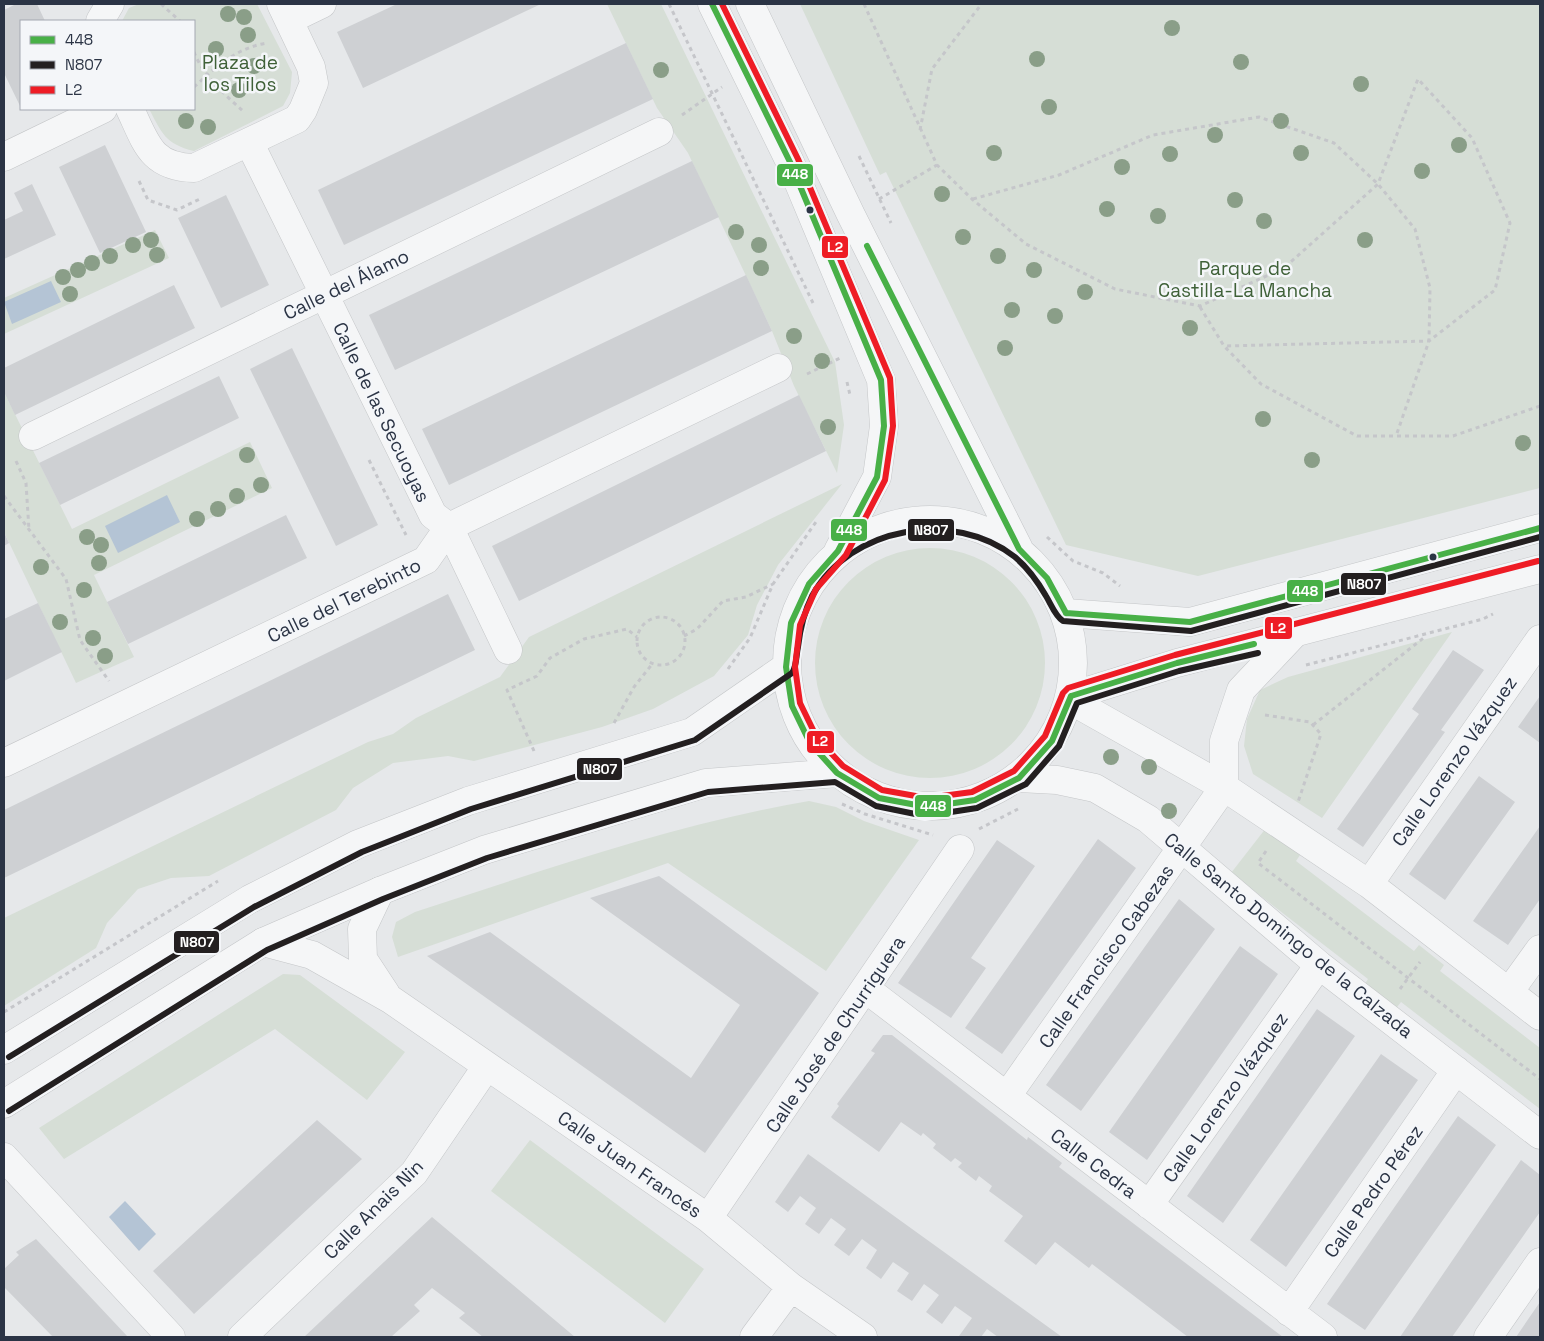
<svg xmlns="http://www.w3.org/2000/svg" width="1544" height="1341" font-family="'Space Grotesk',sans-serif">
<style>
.green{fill:#d6ded6}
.water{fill:#b4c4d5}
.building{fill:#ced0d3}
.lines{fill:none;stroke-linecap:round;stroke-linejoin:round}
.pedestrian-casing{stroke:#c4c6c8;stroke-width:29}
.minor-casing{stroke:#c4c6c8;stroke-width:29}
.tertiary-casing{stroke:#c4c6c8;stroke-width:29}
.path{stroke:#c5c6ca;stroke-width:3;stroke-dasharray:4 4;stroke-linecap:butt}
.pedestrian{stroke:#f5f6f7;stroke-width:28}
.minor{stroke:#f5f6f7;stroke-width:28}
.tertiary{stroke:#f5f6f7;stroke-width:28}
.bus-1-casing{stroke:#f4f6f9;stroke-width:10}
.bus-2-casing{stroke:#f4f6f9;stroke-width:10}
.bus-3-casing{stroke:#f4f6f9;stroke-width:10}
.bus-1{stroke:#48b047;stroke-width:6}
.bus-2{stroke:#231f20;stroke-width:6}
.bus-3{stroke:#ee1c25;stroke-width:6}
.tree{fill:#8a9e88}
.bus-dot{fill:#2b3445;stroke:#f4f6f9;stroke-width:2}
.labels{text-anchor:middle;stroke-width:5;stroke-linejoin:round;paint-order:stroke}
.park-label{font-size:19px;fill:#3f6138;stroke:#f4f6f9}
.street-label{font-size:19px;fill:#2b3445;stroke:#f4f6f9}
.line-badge{stroke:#f4f6f9;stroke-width:2}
.badge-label{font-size:14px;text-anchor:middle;font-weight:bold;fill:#fff}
</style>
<rect width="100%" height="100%" fill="#e6e8ea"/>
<path class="green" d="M139,4h118l35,68 -2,21 -7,13 -89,45c-29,-7 -32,-18 -45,-42h45v-88h-72l7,-13z
M607,4h54l174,358 9,63 -7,48 -43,-87 -22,-55 -84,-178 -31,-45z
M800,4h740v484l-342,88 -132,-31 -180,-373 -6,3z
M155,230l14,28 -165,76v-36z
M4,392l68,137 178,-87 22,46 -178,87 40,82 -58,26 -72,-151z
M842,484l-64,81 -21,40 -9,30 -34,41 -61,33 -51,18 -128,34 -26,-5 -55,7 -40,25 -17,22 -127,66 -38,2 -33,11 -31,34 -11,25 -92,58v-88l364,-176 25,-8 23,-16 84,-41 29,-40z
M815 663a115 115 0 1 1 230 0a115 115 0 1 1-230 0Z
M1452,632l-130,186 -69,-44 -9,-28 3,-27 13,-29 28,-13z
M809,801l27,6 28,14 55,19 -93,131 -158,-108 -270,94 -6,-20 4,-15 19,-10c130,-42 259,-88 394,-111z
M1266,828l34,27 -4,6 118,90 5,-6 25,20 -4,6 100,77v61l-139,-107 -7,9 -31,-24 5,-8 -137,-106z
M283,974l17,1 105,77 -38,48 -92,-71 -211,130 -25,-31z
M530,1140l174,129 -39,54 -174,-132z"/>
<path class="water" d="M51,281l10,21 -49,22 -8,-22z
M167,495l13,27 -62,31 -13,-27z
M125,1201l31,33 -17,17 -30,-34z"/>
<path class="building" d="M16,4h21l8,17h-24v87l-17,-35v-63z
M397,4h144l-178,84 -26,-56z
M626,43l27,56 -309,146 -26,-55z
M105,145l41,87 -46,21 -41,-86z
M692,161l27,56 -324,153 -26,-55z
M32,184l24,51 -52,24v-39l19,-9 -9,-18z
M226,195l43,90 -48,23 -43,-90z
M746,275l26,56 -323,154 -27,-56z
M174,285l21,43 -180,87 -11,-23v-24z
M292,348l86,177 -42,21 -86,-177z
M219,376l20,42 -179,87 -21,-42z
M799,395l27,56 -307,150 -27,-55z
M286,515l21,43 -179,86 -21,-42z
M4,532l5,11 -5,3z
M448,594l27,56 -471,228v-68z
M38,603l24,49 -58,29v-62z
M1453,650l31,20 -43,60 4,2 -82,115 -26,-18 82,-115 -7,-5z
M1540,696v47l-22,-16z
M1479,776l36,26 -70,98 -36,-26z
M1540,826v73l-32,46 -35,-24z
M1098,839l38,29 -134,186 -37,-26z
M997,840l38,26 -64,92 15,10 -35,50 -53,-35z
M659,876l160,117 -114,160 -278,-197 63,-24 201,146 49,-73 -150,-107z
M1179,899l36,30 -134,182 -35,-26z
M1240,946l38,28 -131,186 -38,-28z
M1317,1009l38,27 -132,187 -36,-27z
M883,1035h9l135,105 1,-3 34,26 -3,4 224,170h-95l-96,-73 -3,4 -34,-26 -19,23 -32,-24 19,-25 -34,-25 3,-5 -13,-10 -3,5 -18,-14 4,-4 -7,-5 -4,4 -18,-14 3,-4 -13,-11 -2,3 -20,-14 -22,30 -46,-33 -2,-2 8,-11 -2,-2 38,-51 -4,-2z
M1381,1054l37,26 -132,187 -36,-27z
M1458,1116l38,29 -131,185 -38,-26z
M317,1120l45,39 -168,155 -41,-43z
M808,1154l93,67 161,116h-64l-11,-8 -6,8h-21l-1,-1 13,-18 -17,-12 -13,18 -16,-12 13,-17 -15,-11 -12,17 -15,-10 12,-18 -16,-11 -12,17 -15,-11 11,-18 -15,-11 -13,17 -15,-11 12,-16 -15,-11 -12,16 -14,-10 11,-16 -16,-12 -12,16 -13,-10z
M1521,1160l19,15v37l-88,125h-52z
M432,1217l143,120h-92l-24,-19 6,-5 -33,-25 -18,17 6,6 -29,26h-87z
M36,1239l92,98h-75l-49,-50v-18l15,-14 -3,-3z
M1540,1302v35h-24z"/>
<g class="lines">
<g class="pedestrian-casing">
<path id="pedestrian" d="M4,1157l167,180"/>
</g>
<g class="minor-casing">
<path id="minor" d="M289,20l33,-16
M100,21l10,-17
M130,109c16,34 21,58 64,59l103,-49 6,-9 11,-27 -3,-16 -30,-63
M249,142l184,373 16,12 59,123
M4,157l99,-48
M33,436l626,-304
M1070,700l154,87 145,97 171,132
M4,763l422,-203 23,-33 329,-159
M1019,778l38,2 38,8 53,31 171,146 221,170
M1369,884l171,-245
M380,891l-18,38 1,30 23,35
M263,942l49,13 78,44 318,219 83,69 72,50
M866,989l457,348
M1509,992l31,-43
M1007,1096l217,-309v-46l17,-51 53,-56
M1149,1205l170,-240
M708,1218l252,-369
M1289,1312l167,-242
M242,1337l172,-164 73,-107
M754,1337l37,-50
M1488,1337l52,-75"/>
</g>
<g class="tertiary-casing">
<path id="tertiary" d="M712,4l78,158 91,218 3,46 -7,51 -39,74
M750,4l101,211 168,334
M787 663a143 143 0 1 1 286 0a143 143 0 1 1-286 0Z
M1066,613l124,9 350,-94
M1071,696l106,-33 363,-94
M4,1050l246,-151 108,-55 110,-43 224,-69 94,-65
M4,1104l259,-162 117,-51 104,-41 222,-67 131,-10"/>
</g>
<path class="path" d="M161,4l19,17
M669,4l144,299
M864,4l73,161 35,34 54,45 89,45 85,17 84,-38 94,-84 40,-105 54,59 38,85 -15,67 -66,51 -205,5
M194,52c8,22 32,44 50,60
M194,87c22,-20 42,-39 73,-44
M682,115l40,-28
M920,130l12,-61 48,-63
M859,156l32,67
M139,181l9,19 29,10 25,-12
M879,199l58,-34
M973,199l86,-24 94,-40 106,-18 75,26 44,41 37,45 15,59 -1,53 -33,95
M1200,307l24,39 37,38 96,52h96l87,-30
M807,374l33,-16
M847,382l3,13
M369,460l37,75
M16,461l10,22 3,47
M4,496l62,83 14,61 29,41
M1047,537l26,24 30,12 17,13
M637 641a24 24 0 1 1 48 0a24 24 0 1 1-48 0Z
M684,636l13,-7 26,-28 23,-4 27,-13
M1306,665l177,-46 10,-5
M728,669l22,-31 23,-54 45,-65
M1265,715l45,7 11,12 -23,68
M614,723l20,-36 19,-24
M1313,725l113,-89
M534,751l-27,-61 30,-14 13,-18 34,-19 43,-10 10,8
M842,804l23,10 68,21
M979,829l39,-20
M1266,851l-8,12 282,216
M1400,989l20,-27
M4,1012l214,-131"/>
<use href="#pedestrian" class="pedestrian"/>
<use href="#minor" class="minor"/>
<use href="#tertiary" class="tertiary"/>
<g class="bus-1-casing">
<path id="bus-1" d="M712,4l78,158 91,218 3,46 -7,51 -39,74 -29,33 -18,39 -5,44 6,39 18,37 27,30 42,25 48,9 48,-7 44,-22 33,-37 19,-45
M867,246l152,303 28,29 19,35
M1066,613l124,9 350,-94
M1071,696l106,-33 77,-19"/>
</g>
<g class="bus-2-casing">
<path id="bus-2" d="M9,1057l245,-150 108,-55 109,-43 224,-69 97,-67c5,-7 4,-18 6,-26 2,-17 6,-35 14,-51 38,-70 142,-87 203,-39 13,11 23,25 31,39 5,8 9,20 17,25l128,10 349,-94
M9,1111l258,-161 116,-51 104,-41 221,-66 127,-10 41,24 49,10 52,-8 49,-24 33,-38 18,-43 102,-32 79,-18"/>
</g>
<g class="bus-3-casing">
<path id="bus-3" d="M722,4l76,155 92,219 3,48 -8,54 -39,75 -30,34 -16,36 -5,42 5,36 17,35 26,28 39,24 45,8 45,-6 42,-21 31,-35 18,-43 5,-5 107,-33 363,-94"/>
</g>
<use href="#bus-1" class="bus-1"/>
<use href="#bus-2" class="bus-2"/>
<use href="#bus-3" class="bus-3"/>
</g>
<g class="tree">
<circle cx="228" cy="14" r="8"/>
<circle cx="244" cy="17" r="8"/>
<circle cx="1172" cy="28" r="8"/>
<circle cx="248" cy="35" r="8"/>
<circle cx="216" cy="49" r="8"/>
<circle cx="1037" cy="59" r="8"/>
<circle cx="1241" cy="62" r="8"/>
<circle cx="254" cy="66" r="8"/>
<circle cx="661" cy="70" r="8"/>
<circle cx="1361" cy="84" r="8"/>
<circle cx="239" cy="90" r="8"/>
<circle cx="1049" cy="107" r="8"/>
<circle cx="186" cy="121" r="8"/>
<circle cx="1281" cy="121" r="8"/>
<circle cx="208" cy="127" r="8"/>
<circle cx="1215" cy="135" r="8"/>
<circle cx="1459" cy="145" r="8"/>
<circle cx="994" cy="153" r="8"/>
<circle cx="1301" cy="153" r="8"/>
<circle cx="1170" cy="154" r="8"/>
<circle cx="1122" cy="167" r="8"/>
<circle cx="1422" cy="171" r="8"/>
<circle cx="942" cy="194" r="8"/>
<circle cx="1235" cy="200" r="8"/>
<circle cx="1107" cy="209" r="8"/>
<circle cx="1158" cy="216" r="8"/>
<circle cx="1264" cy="221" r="8"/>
<circle cx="736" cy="232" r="8"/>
<circle cx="963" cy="237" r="8"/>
<circle cx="151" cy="240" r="8"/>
<circle cx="1365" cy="240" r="8"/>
<circle cx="133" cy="245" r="8"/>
<circle cx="759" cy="245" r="8"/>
<circle cx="157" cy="255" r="8"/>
<circle cx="110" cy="256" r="8"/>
<circle cx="998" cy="256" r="8"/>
<circle cx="92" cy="263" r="8"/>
<circle cx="761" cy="268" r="8"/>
<circle cx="78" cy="270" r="8"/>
<circle cx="1034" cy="270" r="8"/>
<circle cx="63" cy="277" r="8"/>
<circle cx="1085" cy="292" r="8"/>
<circle cx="70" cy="294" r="8"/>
<circle cx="1012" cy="310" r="8"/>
<circle cx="1055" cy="316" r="8"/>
<circle cx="1190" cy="328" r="8"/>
<circle cx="794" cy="336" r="8"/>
<circle cx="1005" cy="348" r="8"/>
<circle cx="822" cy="361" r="8"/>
<circle cx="1263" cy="419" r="8"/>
<circle cx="828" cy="427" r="8"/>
<circle cx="1523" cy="443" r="8"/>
<circle cx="247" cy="455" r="8"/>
<circle cx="1312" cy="460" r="8"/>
<circle cx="261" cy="485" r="8"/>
<circle cx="237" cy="496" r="8"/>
<circle cx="218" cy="509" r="8"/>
<circle cx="197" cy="519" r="8"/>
<circle cx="87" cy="537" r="8"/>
<circle cx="101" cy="545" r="8"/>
<circle cx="99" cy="563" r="8"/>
<circle cx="41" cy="567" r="8"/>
<circle cx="84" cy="590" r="8"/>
<circle cx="60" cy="622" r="8"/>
<circle cx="93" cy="638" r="8"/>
<circle cx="105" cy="656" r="8"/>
<circle cx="1111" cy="757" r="8"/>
<circle cx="1149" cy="767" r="8"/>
<circle cx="1169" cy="811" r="8"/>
</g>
<g class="bus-dot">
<circle cx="810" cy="210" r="4.5"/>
<circle cx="1433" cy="557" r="4.5"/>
</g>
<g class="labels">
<g class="park-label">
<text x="240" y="69">Plaza de<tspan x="240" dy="22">los Tilos</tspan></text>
<text x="1245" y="275">Parque de<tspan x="1245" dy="22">Castilla-La Mancha</tspan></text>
</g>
<g class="street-label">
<text transform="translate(346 284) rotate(-26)" y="7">Calle del Álamo</text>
<text transform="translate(382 412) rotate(64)" y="7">Calle de las Secuoyas</text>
<text transform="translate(344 600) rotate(-26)" y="7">Calle del Terebinto</text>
<text transform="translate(1454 761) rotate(-55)" y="7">Calle Lorenzo Vázquez</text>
<text transform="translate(1289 935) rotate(39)" y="7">Calle Santo Domingo de la Calzada</text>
<text transform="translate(1106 956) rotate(-55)" y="7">Calle Francisco Cabezas</text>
<text transform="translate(835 1034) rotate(-56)" y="7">Calle José de Churriguera</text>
<text transform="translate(1225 1097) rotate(-55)" y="7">Calle Lorenzo Vázquez</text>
<text transform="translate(1094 1163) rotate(37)" y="7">Calle Cedra</text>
<text transform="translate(630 1164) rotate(35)" y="7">Calle Juan Francés</text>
<text transform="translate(1373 1191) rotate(-55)" y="7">Calle Pedro Pérez</text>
<text transform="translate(373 1209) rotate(-45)" y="7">Calle Anais Nin</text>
</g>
</g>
<g class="line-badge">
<rect x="776" y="163" width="38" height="24" rx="5" fill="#48b047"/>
<rect x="821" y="235" width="28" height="24" rx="5" fill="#ee1c25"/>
<rect x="830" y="518" width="38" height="24" rx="5" fill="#48b047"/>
<rect x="907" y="518" width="48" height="24" rx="5" fill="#231f20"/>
<rect x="1340" y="572" width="47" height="24" rx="5" fill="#231f20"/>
<rect x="1286" y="579" width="38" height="24" rx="5" fill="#48b047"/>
<rect x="1264" y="616" width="29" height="24" rx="5" fill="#ee1c25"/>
<rect x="806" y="730" width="29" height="24" rx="5" fill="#ee1c25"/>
<rect x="576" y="757" width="47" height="24" rx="5" fill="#231f20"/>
<rect x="914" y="794" width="38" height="24" rx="5" fill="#48b047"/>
<rect x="173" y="930" width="47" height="24" rx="5" fill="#231f20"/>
</g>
<g class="badge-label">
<text x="795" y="179">448</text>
<text x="835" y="252">L2</text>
<text x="849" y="535">448</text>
<text x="931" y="535">N807</text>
<text x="1364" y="589">N807</text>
<text x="1305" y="596">448</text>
<text x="1278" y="633">L2</text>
<text x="820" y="746">L2</text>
<text x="600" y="774">N807</text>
<text x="933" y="811">448</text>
<text x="197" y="947">N807</text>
</g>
<rect width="1544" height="1341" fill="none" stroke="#2b3445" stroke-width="10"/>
<rect x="20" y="20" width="175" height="90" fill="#f4f6f9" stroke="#a4a8b1"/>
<rect x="30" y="36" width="25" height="8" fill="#48b047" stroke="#a4a8b1"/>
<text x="65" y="45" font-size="15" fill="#2b3445">448</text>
<rect x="30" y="61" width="25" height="8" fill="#231f20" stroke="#a4a8b1"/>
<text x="65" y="70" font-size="15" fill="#2b3445">N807</text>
<rect x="30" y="86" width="25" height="8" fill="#ee1c25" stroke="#a4a8b1"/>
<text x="65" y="95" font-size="15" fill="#2b3445">L2</text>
</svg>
